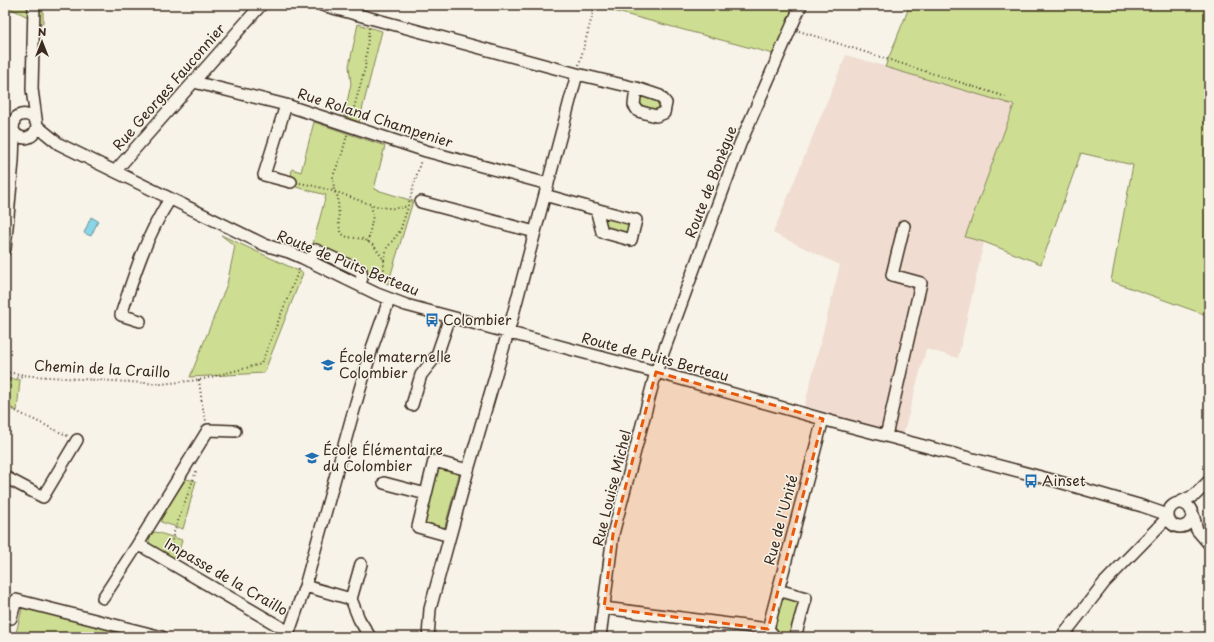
<svg xmlns="http://www.w3.org/2000/svg" width="1214" height="642" font-family="'Playpen Sans',sans-serif">
<style>
.built{fill:#f0dcd0}
.green{fill:#cdde92;stroke:#848458}
.water{fill:#89d6e9;stroke:#6a9198}
.lines{fill:none;stroke-linecap:round;stroke-linejoin:round}
.minor-casing{stroke:#3b2a1e;stroke-width:14}
.path{stroke:#3b2a1e;stroke-width:2;stroke-dasharray:1 3;stroke-linecap:butt}
.minor{stroke:#f7f3e8;stroke-width:11}
.marked{fill:#e8590c;fill-opacity:0.2;stroke:#e8590c;stroke-width:3;stroke-dasharray:8 5;stroke-linejoin:round}
.labels{text-anchor:middle;stroke-width:3;stroke-linejoin:round;paint-order:stroke}
.street-label{font-size:14px;fill:#3b2a1e;stroke:#f7f3e8}
.poi-label{font-size:14px;fill:#3b2a1e;stroke:#f7f3e8;text-anchor:start}
</style>
<rect width="100%" height="100%" fill="#f7f3e8"/>
<filter id="ink" filterUnits="userSpaceOnUse"><feTurbulence type="fractalNoise" baseFrequency=".025" numOctaves="2"/><feDisplacementMap in="SourceGraphic" scale="8" xChannelSelector="R" yChannelSelector="G"/><feConvolveMatrix kernelMatrix="1 2 1 2 8 2 1 2 1" color-interpolation-filters="sRGB"/></filter>
<g filter="url(#ink)">
<path class="built" d="M846,55l168,49 -49,133 19,5 -26,116 -32,-9 -23,86 -99,-27 36,-143 -67,-32z"/>
<path class="green" d="M5,5h38v19l-38,-18z
M591,5h208l-22,50z
M910,5h299v311l-98,-35 22,-116 -52,-12 -40,111 -57,-22 -19,-5 49,-132 -129,-38z
M358,24l24,7 -23,91 -15,-6 7,-32 -2,-18z
M643,96l15,3 3,4 -1,5 -2,3 -18,-3 -2,-9z
M314,122l71,24 -11,43 39,12 -25,83 -75,-40 13,-49 -30,-8 -5,-10 1,-8 9,3z
M609,217l18,5c2,5 2,8 -2,11l-18,-4 -2,-9z
M221,235l82,38 -39,100 -74,4 37,-93 8,-38z
M5,378l15,2 -3,31 -12,-6z
M436,465l24,6 -16,59 -22,-6z
M186,479l10,2 -13,48 -22,-7v-6z
M156,532l26,8 -6,22 -26,-14 -1,-9 3,-6z
M782,597l18,5 -10,35h-8l-7,-11z
M23,605l117,32h-125z"/>
<path class="water" d="M91,217l7,4 -7,15 -7,-3z"/>
<g class="lines">
<g class="minor-casing">
<path id="minor" d="M34,5l-2,84 5,37c-2,14 -18,16 -24,4l1,-10c6,-8 17,-7 22,2
M322,5l255,69 -66,248 -43,148 -38,139 -2,28
M577,74l59,14 24,8 6,7 -2,10 -8,3 -18,-5 -4,-6 2,-17
M194,80l4,3 88,22 140,46 122,33
M286,105l-22,70 27,7
M37,126l22,18 206,101 24,7 14,6 74,36 29,11 250,67 177,50 223,59 86,25 26,9
M116,172l2,-4 143,-163
M545,195c30,9 61,17 91,25l-5,20 -29,-8 -6,-23
M421,202l114,30
M5,249l8,-88 1,-28
M309,261l7,-11 45,21 1,7 -3,7
M140,321l-19,-6c13,-40 26,-81 49,-116
M412,405l9,-30 16,-20 13,-38
M235,431l-27,-1 -70,114 151,88 16,-46 46,-166 21,-72 17,-48
M886,436l35,-153 -29,-8 12,-49
M5,477l38,20 34,-57
M384,483l42,11
M1168 515a12 12 0 1 1 24 0a12 12 0 1 1-24 0Z
M1178,503l17,-8 14,-14
M1193,514l4,16 12,14
M450,536l-32,-9 16,-66 34,9
M305,586l46,13 8,20 11,18
M778,590l28,8 -11,39
M103,598l35,-54
M351,599l10,-35
M604,608l164,21
M5,617l6,1 5,-18 146,37
M600,637l13,-103 43,-162 84,-228 61,-139
M775,637l-7,-8 55,-210
M1062,637l42,-54 64,-66"/>
</g>
<path class="path" d="M781,5l9,2
M799,31l207,66
M579,65l16,-60
M352,115l13,-47 4,-40
M347,135l-5,19 -9,22 1,15 4,6 1,29 3,8 5,3 17,2 10,7 10,14v14l-3,8
M300,183c11,2 22,5 33,8 24,7 50,23 75,15l13,-46
M368,242l5,-27 -2,-11
M384,260l3,-12 13,-17 8,-24
M5,372l27,4 129,8 38,-4 62,-16 39,-97
M199,380l3,24 4,17
M5,381l22,-6
M5,406l63,30
M172,552l-1,-7 3,-13 23,-63"/>
<use href="#minor" class="minor"/>
</g>
</g>
<path class="marked" d="M656,372l167,47 -55,210 -164,-21 9,-74z"/>
<defs>
<g id="bus-bare" transform="scale(1.08)"><path d="M-5-6H5V4H4V6H2V4H-2V6H-4V4H-5ZM-3.5-4V0h7V-4ZM-3.5 1.2v1.5H-2V1.2ZM2 1.2v1.5H3.5V1.2Z" fill="#1f6fb2" stroke="#f7f3e8" stroke-width="2.5" paint-order="stroke"/></g>
<g id="school-bare" transform="scale(1.08)"><path d="M0-5L7-2L0 1L-7-2ZM-4 1L0 2.5L4 1V4Q0 6-4 4Z" fill="#1f6fb2" stroke="#f7f3e8" stroke-width="2.5" paint-order="stroke"/></g>
</defs>
<g fill-rule="evenodd">
<use href="#bus-bare" x="432" y="320"/>
<use href="#school-bare" x="328" y="365"/>
<use href="#school-bare" x="312" y="458"/>
<use href="#bus-bare" x="1031" y="481"/>
</g>
<g class="labels">
<g class="street-label">
<text transform="translate(169 87) rotate(-49)" y="5">Rue Georges Fauconnier</text>
<text transform="translate(375 118) rotate(18)" y="5">Rue Roland Champenier</text>
<text transform="translate(711 182) rotate(-69)" y="5">Route de Bonègue</text>
<text transform="translate(348 263) rotate(22)" y="5">Route de Puits Berteau</text>
<text transform="translate(655 357) rotate(15)" y="5">Route de Puits Berteau</text>
<text transform="translate(102 369) rotate(3)" y="5">Chemin de la Craillo</text>
<text transform="translate(612 488) rotate(-76)" y="5">Rue Louise Michel</text>
<text transform="translate(781 520) rotate(-75)" y="5">Rue de l'Unité</text>
<text transform="translate(226 577) rotate(30)" y="5">Impasse de la Craillo</text>
</g>
<g class="poi-label">
<text x="443" y="325">Colombier</text>
<text x="339" y="362">École maternelle<tspan x="339" dy="16">Colombier</tspan></text>
<text x="323" y="455">École Élémentaire<tspan x="323" dy="16">du Colombier</tspan></text>
<text x="1042" y="486">Ainset</text>
</g>
</g>
<rect width="1214" height="642" fill="none" stroke="#f7f3e8" stroke-width="20"/>
<rect x="10" y="10" width="1194" height="622" fill="none" stroke="#3b2a1e" stroke-width="1.5" filter="url(#ink)"/>
<g transform="translate(42 42)" stroke="#f7f3e8" stroke-width="3" paint-order="stroke">
<path d="M0-3L7 15L0 10L-7 15Z" fill="#3b2a1e"/>
<text y="-6" font-size="11" font-weight="bold" text-anchor="middle" fill="#3b2a1e">N</text>
</g>
</svg>
